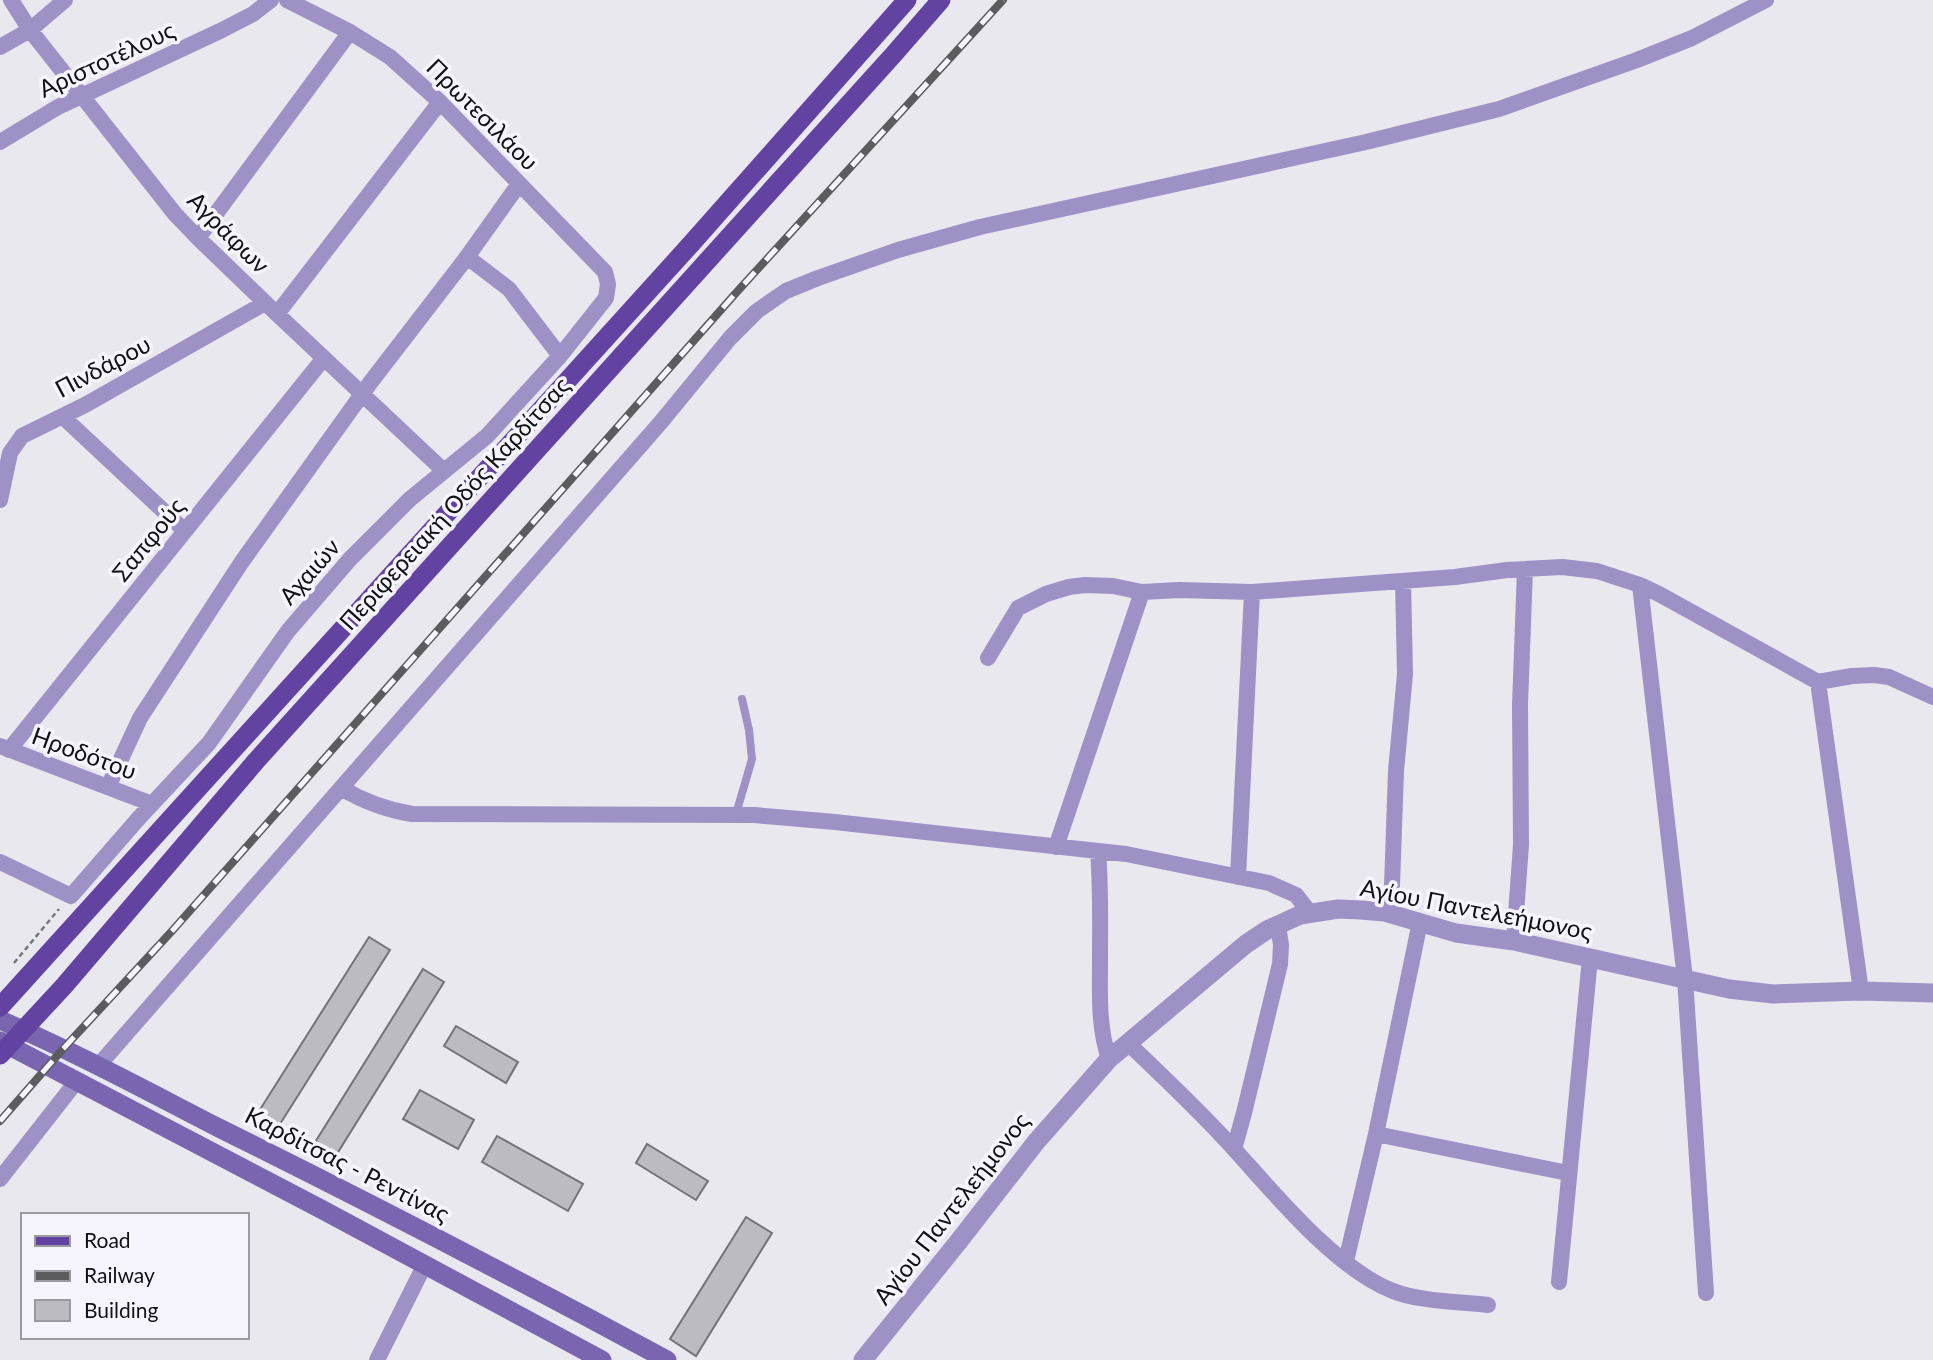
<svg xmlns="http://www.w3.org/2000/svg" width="1933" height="1360" font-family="Lato,sans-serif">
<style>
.building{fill:#bcbbc2;stroke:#737278;stroke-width:2}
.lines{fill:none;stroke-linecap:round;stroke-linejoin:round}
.path{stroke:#78777c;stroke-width:2.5;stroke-dasharray:5 3.5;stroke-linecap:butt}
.service{stroke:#9d91c6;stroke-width:8}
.minor{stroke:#9d91c6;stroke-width:16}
.tertiary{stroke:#9d91c6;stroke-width:19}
.secondary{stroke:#7a65b1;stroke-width:19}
.primary{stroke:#6243a1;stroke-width:19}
.rail-casing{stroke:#5c5c60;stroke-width:8}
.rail{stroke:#f6f5fd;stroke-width:5;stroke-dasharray:16;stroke-linecap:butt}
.labels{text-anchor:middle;stroke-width:7;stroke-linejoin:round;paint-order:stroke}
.street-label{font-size:24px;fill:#121214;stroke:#f6f5fd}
</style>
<rect width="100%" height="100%" fill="#e9e8ef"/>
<path class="building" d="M369,937l21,13 -115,182 -21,-13z
M423,969l21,13 -114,183 -21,-13z
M456,1026l62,36 -12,21 -62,-37z
M420,1090l54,30 -16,29 -55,-30z
M497,1136l86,48 -15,27 -86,-49z
M647,1144l61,37 -12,19 -60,-37z
M746,1217l26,16 -76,123 -26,-17z"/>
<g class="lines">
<path class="path" d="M14,963l45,-54"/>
<path class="service" d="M736,814l16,-55 -3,-29 -7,-31"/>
<path class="minor" d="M11,0l19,30 145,184 23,24 79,76 167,157
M0,47l30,-17 35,-30
M0,142l58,-35 162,-76 33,-17 18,-14
M198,238l152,-206
M467,257l42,32 51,67
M277,314l163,-212
M62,416l123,115
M0,500l10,-47 12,-17 63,-31 180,-102
M1640,585l45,394 21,314
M988,658l30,-50 28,-14 23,-7 16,-2 28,1 29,6 37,-2 73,2 203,-15 52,-7 55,-3 35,4 43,14 19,9 159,88 34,-6 22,-1 15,2 44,20
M1818,682l43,309
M0,746l152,58
M9,750l315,-392
M108,787l32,-69 101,-155 129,-180 97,-126 52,-73
M341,788c22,13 46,22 71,26l342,1 81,7 263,29 28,3 143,29 27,12 14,18
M1056,847l86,-255
M1098,851c3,37 2,73 2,110 0,33 -2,66 9,98
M0,862l71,34 67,-77 71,-76 79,-112 62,-72 60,-60 77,-63 73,-80 46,-58 2,-14 -3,-12 -165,-170 -50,-45 -40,-25 -63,-32
M1238,877l14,-285
M1391,914l5,-143 9,-97 -2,-93
M1514,941l7,-96 -1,-140 5,-136
M1128,1043c36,35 73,69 106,106 41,45 102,120 159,142 24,10 67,11 95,14
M98,1066l563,-644 69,-84 27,-27 29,-20 32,-13 80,-28 82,-23 386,-85 133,-33 138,-49 55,-22 74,-38
M1376,1134l192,39
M1234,1149l10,-36 36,-149 1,-19 -3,-20
M0,1179l76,-97
M1346,1261l30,-127 44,-212
M1559,1282l31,-324
M377,1360l47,-94"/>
<path class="tertiary" d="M863,1360l96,-119 77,-99 73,-83 137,-115 21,-14 33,-15 38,-6 23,1 23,2 72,21 58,8 215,48 44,5 88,-3 72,2"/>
<path class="secondary" d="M0,1020c75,32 147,71 219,108 151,75 300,152 448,232
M0,1041l321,168 281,151"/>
<path class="primary" d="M0,1007l691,-763 216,-244
M0,1055l64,-69 192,-225 638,-707 47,-54"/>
<g class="rail-casing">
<path id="rail" d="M0,1121l63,-72 109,-118 563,-637 268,-294"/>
</g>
<use href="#rail" class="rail"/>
</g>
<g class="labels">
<g class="street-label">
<text transform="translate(107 60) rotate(-25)" y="8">Αριστοτέλους</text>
<text transform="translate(482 115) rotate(45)" y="8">Πρωτεσιλάου</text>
<text transform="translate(228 233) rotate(45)" y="8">Αγράφων</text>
<text transform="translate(103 367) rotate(-28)" y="8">Πινδάρου</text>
<text transform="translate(455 504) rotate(-48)" y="8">Περιφερειακή Οδός Καρδίτσας</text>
<text transform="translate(149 540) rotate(-51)" y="8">Σαπφούς</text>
<text transform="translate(310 572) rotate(-49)" y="8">Αχαιών</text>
<text transform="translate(84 754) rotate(20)" y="8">Ηροδότου</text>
<text transform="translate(1476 910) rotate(11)" y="8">Αγίου Παντελεήμονος</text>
<text transform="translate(347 1165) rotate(27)" y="8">Καρδίτσας - Ρεντίνας</text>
<text transform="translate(952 1209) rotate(-52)" y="8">Αγίου Παντελεήμονος</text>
</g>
</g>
<rect x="21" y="1213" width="228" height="126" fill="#f6f5fd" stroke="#9b9aa0" stroke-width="2"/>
<rect x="35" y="1236" width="35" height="10" fill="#6243a1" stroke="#9b9aa0" stroke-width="2"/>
<text x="84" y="1248" font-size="21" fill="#121214">Road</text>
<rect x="35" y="1271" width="35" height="10" fill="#5c5c60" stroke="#9b9aa0" stroke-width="2"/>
<text x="84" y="1283" font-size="21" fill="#121214">Railway</text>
<rect x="35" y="1300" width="35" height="21" fill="#bcbbc2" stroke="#9b9aa0" stroke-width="2"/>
<text x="84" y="1318" font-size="21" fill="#121214">Building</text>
</svg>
